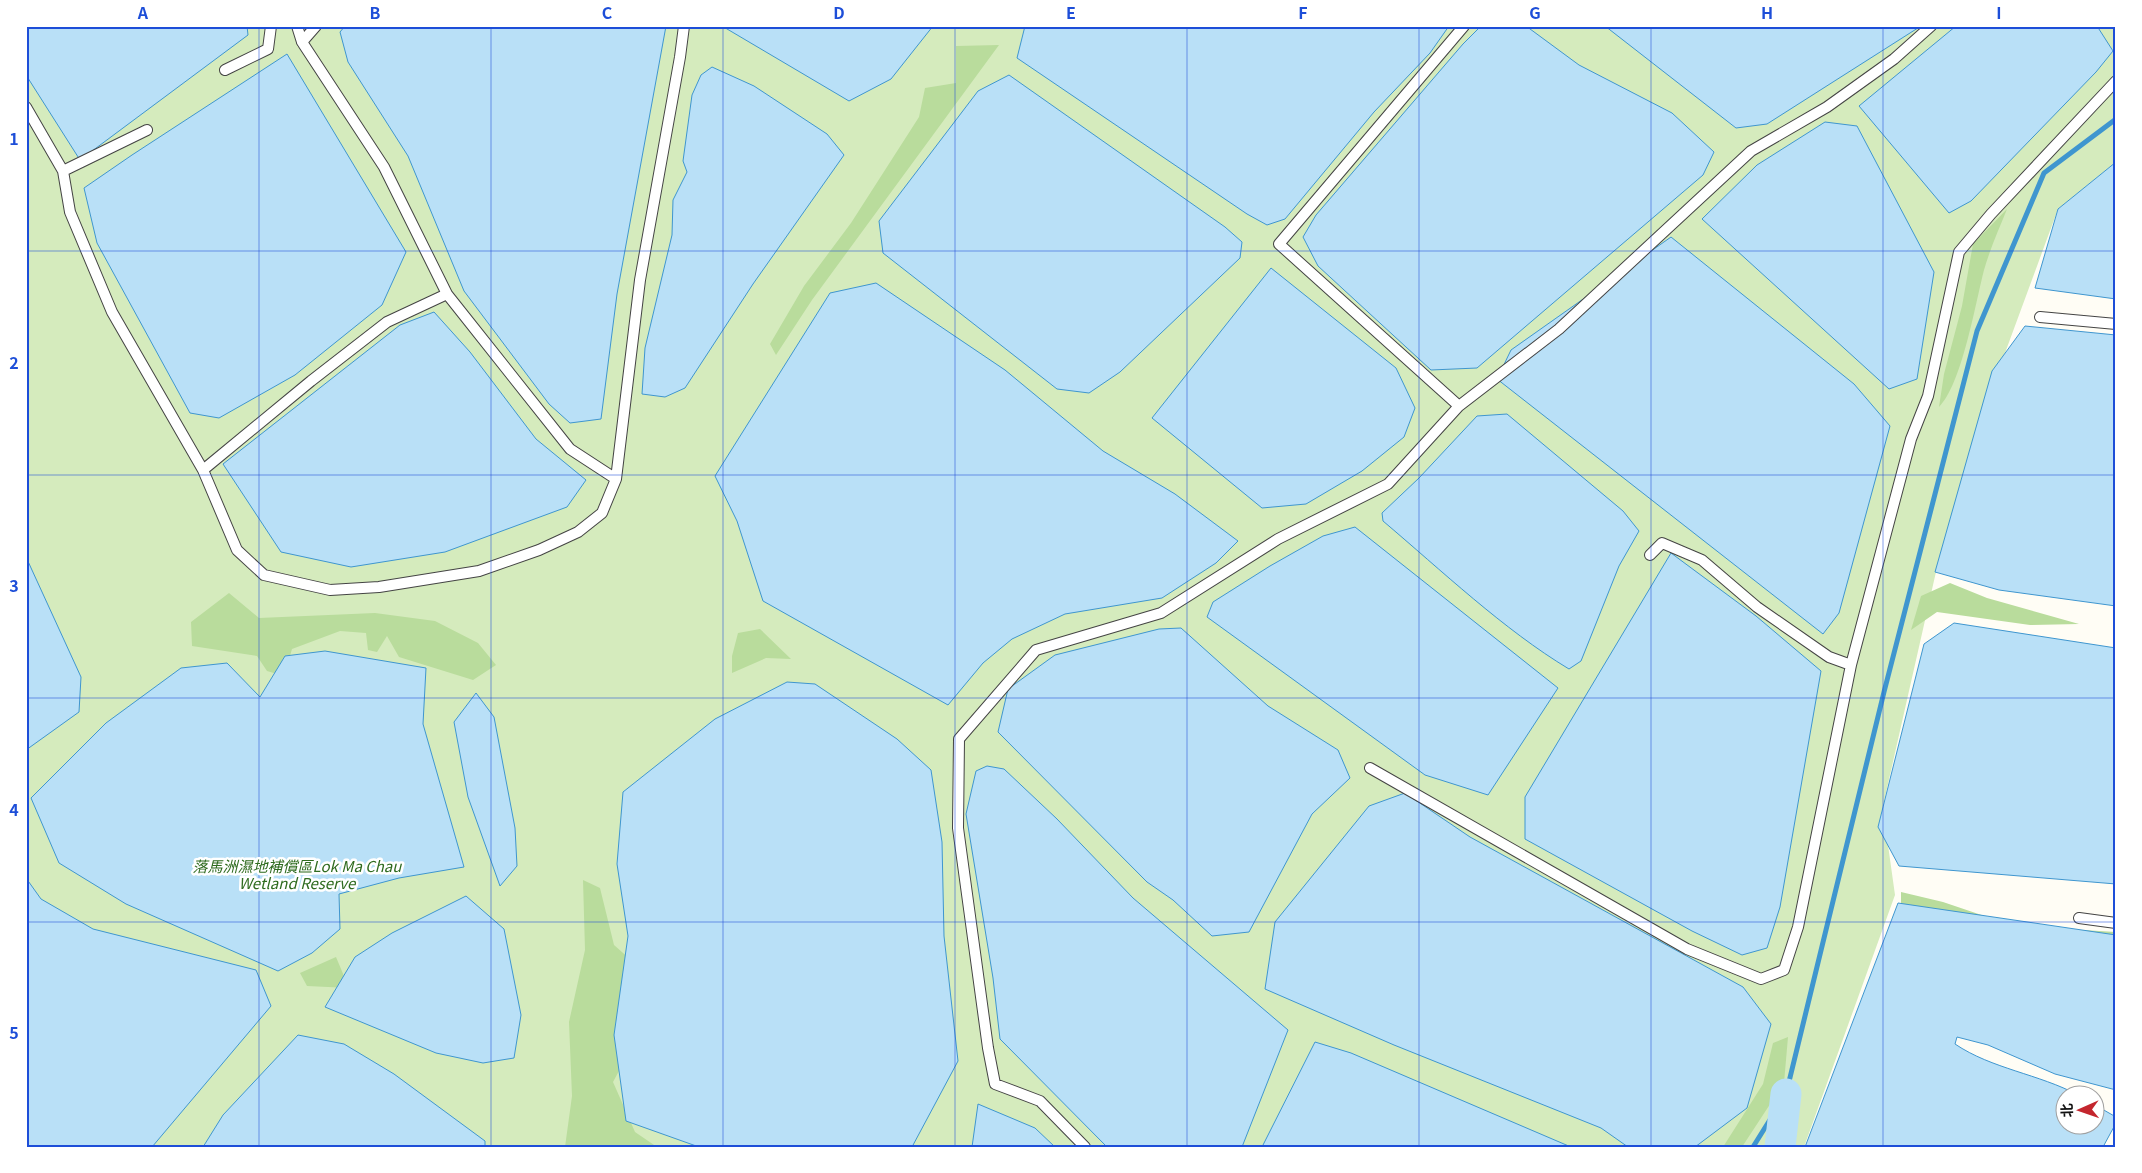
<svg xmlns="http://www.w3.org/2000/svg" width="2142" height="1173" font-family="Georgia,'Noto Sans SC',serif">
<style>
.green{fill:#d5ebbd}
.forest{fill:#b9dc9c}
.water{fill:#b9e0f7;stroke:#3f96cf}
.lines{fill:none;stroke-linecap:round;stroke-linejoin:round}
.stream{stroke:#3f96cf;stroke-width:5}
.river{stroke:#b9e0f7;stroke-width:31}
.service-casing{stroke:#444;stroke-width:12}
.service{stroke:#fff;stroke-width:10}
.grid{fill:none;stroke:#1d4ed8;stroke-width:1;stroke-opacity:0.55}
.labels{text-anchor:middle;stroke-width:5;stroke-linejoin:round;paint-order:stroke}
.park-label{font-size:15px;font-style:italic;fill:#2f6b1f;stroke:#fff}
.neatline{fill:none;stroke:#1d4ed8;stroke-width:2}
.grid-label{font-size:16px;text-anchor:middle;font-weight:bold;fill:#1d4ed8}
</style>
<rect width="100%" height="100%" fill="#fffdf5"/>
<path class="green" d="M26,26h2090v136l-58,47 -53,144 -67,210 -58,256 8,26 7,50 -91,252h-1778z"/>
<path class="forest" d="M999,45l-187,255 -36,55 -6,-11 34,-58 47,-63 68,-106 6,-29 31,-5v-37z
M2007,209c-8,20 -17,40 -23,61 -9,35 -22,114 -45,137l5,-33 18,-68 11,-62z
M1950,583l37,15 92,26 -49,1 -93,-13 -26,18 10,-34z
M229,593l30,25 116,-5 60,8 43,22 18,22 -23,15 -74,-23 -12,-21 -10,16 -9,-2 -2,-17 -26,-2 -48,18 -8,27 -17,-5 -10,-15 -65,-10 -1,-24z
M760,629l31,30 -25,-1 -34,15v-17l6,-23z
M583,880l17,8 14,57 26,23 -1,66 -26,48 22,50 22,15h-92l7,-51 -3,-74 16,-72z
M1901,892l42,10 71,24 102,6v20l-215,-42z
M336,957l13,31 -42,-2 -7,-13z
M1788,1037l-4,46 -42,64h-19l40,-63 10,-41z"/>
<path class="water" d="M26,26h221l1,9 -168,125 -54,-85z
M345,26h321l-49,268 -16,125 -31,4 -21,-19 -85,-113 -56,-135 -60,-94 -8,-30z
M722,26h211l-42,53 -42,22z
M1025,26h424l-19,27 -56,59 -89,107 -18,6 -20,-11 -230,-156z
M1481,26h45l53,39 93,48 42,39 -11,23 -226,193 -46,2 -113,-104 -15,-29 13,-22 147,-171z
M1605,26h316l-154,98 -31,4z
M1956,26h141l16,25 -17,21 -125,129 -22,12 -90,-107z
M287,54l119,198 -24,53 -87,70 -76,43 -29,-5 -93,-170 -13,-55 48,-33z
M712,67l42,19 73,48 17,21 -91,129 -68,104 -20,9 -23,-3 3,-46 27,-113 1,-35 14,-28 -4,-11 9,-66 9,-20z
M1009,75l216,152 17,15 -2,16 -120,114 -31,21 -32,-4 -174,-136 -4,-32 99,-130z
M1825,122l32,4 77,146 -17,107 -28,10 -187,-170 55,-54z
M2116,162v137l-81,-11 23,-79z
M1671,237l183,147 36,42 -51,187 -16,21 -326,-255 14,-29z
M1271,268l125,100 19,40 -11,29 -42,34 -56,33 -44,4 -110,-90z
M876,283l129,87 98,81 72,43 63,47 -22,22 -54,35 -97,16 -53,25 -29,24 -35,42 -185,-104 -26,-80 -22,-45 115,-183z
M434,312l36,40 66,87 50,41 -19,27 -122,45 -94,15 -70,-15 -58,-88 177,-139z
M2025,326l91,9v271l-117,-16 -64,-18 57,-201z
M1507,414l116,97 16,20 -20,35 -38,95 -12,8c-65,-39 -128,-99 -186,-148l-1,-8 37,-35 58,-62z
M1355,527l203,161 -70,107 -63,-20 -218,-158 6,-15 57,-36 53,-30z
M1671,553l85,63 65,55 -41,236 -13,41 -25,7 -50,-24 -167,-92v-42z
M26,557l55,120 -2,35 -53,38z
M1954,623l162,25v236l-217,-18 -21,-39 46,-183z
M1181,628l87,78 70,44 12,28 -38,36 -63,118 -37,4 -39,-36 -26,-18 -149,-150 10,-43 47,-34 104,-26z
M325,651l101,17 -3,56 41,143 -65,11 -60,16 1,35 -28,24 -34,18 -152,-67 -67,-41 -28,-65 75,-75 75,-55 46,-5 33,34 25,-41z
M787,682l28,2 82,55 34,31 11,72 2,94 14,125 -46,86h-213l-73,-26 -12,-86 14,-99 -11,-72 6,-72 92,-73z
M476,693l18,24 21,111 2,38 -17,20 -32,-89 -14,-75z
M987,766l17,3 53,50 76,79 155,132 -46,117h-135l-107,-108 -7,-61 -27,-164 10,-43z
M1405,793l65,44 273,150 28,37 -24,84 -52,39h-67l-27,-19 -207,-83 -129,-56 10,-67 94,-116z
M26,878l15,21 52,30 163,41 15,36 -119,141h-126z
M466,896l38,33 17,86 -7,43 -31,5 -47,-10 -111,-46 30,-50 37,-24z
M1898,903l218,32v155l-61,-16 -67,-29 -31,-8 -2,7c37,25 84,30 123,51l-14,1v30h30l1,-21 21,12v6l-13,24h-298z
M298,1035l46,9 50,30 91,67v6h-282l20,-32z
M1315,1042l36,11 220,94h-309z
M978,1104l57,24 20,19h-83z"/>
<g class="lines">
<path class="stream" d="M1753,1147l33,-53 98,-402 93,-361 67,-158 72,-54"/>
<path class="river" d="M1780,1147l6,-53"/>
<g class="service-casing">
<path id="service" d="M297,26l5,16
M316,26l-14,16 82,125 63,127 123,155 46,30
M225,70l43,-21 3,-23
M26,107l37,64
M147,130l-84,41 7,41 42,100 91,158
M447,294l-60,28 -76,59 -108,89 34,80 27,25 66,15 49,-3 100,-16 60,-21 39,-18 24,-19 14,-34 24,-199 40,-223 4,-31
M2040,317l76,7
M1459,406l100,-77 192,-178 76,-44 67,-48 37,-33
M1650,555l12,-12 40,17 55,47 72,50 22,8
M1370,768l317,181 74,30 23,-9 14,-43 53,-262 60,-226 17,-43 31,-144 32,-38 125,-133
M2079,918l37,5
M1085,1147l-45,-46 -45,-17 -7,-36 -30,-220 1,-89 77,-89 125,-37 117,-74 110,-55 71,-78 -180,-162 185,-218"/>
</g>
<use href="#service" class="service"/>
</g>
<path class="grid" d="M259,26v1121M491,26v1121M723,26v1121M955,26v1121M1187,26v1121M1419,26v1121M1651,26v1121M1883,26v1121M26,251h2090M26,475h2090M26,698h2090M26,922h2090"/>
<g class="labels">
<g class="park-label">
<text x="297" y="872">落馬洲濕地補償區Lok Ma Chau<tspan x="297" dy="17">Wetland Reserve</tspan></text>
</g>
</g>
<rect width="2142" height="1173" fill="none" stroke="#ffffff" stroke-width="55"/>
<g transform="translate(2080 1110) rotate(268)"><circle r="24" fill="#ffffff" stroke="#a0a0a0"/>
<path d="M0-4L9 19L0 12L-9 19Z" fill="#c4262e"/>
<text y="-8" font-size="14" font-weight="bold" text-anchor="middle" fill="#111111">北</text>
</g>
<rect x="28" y="28" width="2086" height="1118" class="neatline"/>
<g class="grid-label">
<text x="143" y="19">A</text>
<text x="375" y="19">B</text>
<text x="607" y="19">C</text>
<text x="839" y="19">D</text>
<text x="1071" y="19">E</text>
<text x="1303" y="19">F</text>
<text x="1535" y="19">G</text>
<text x="1767" y="19">H</text>
<text x="1999" y="19">I</text>
<text x="14" y="145">1</text>
<text x="14" y="369">2</text>
<text x="14" y="592">3</text>
<text x="14" y="816">4</text>
<text x="14" y="1039">5</text>
</g>
</svg>
